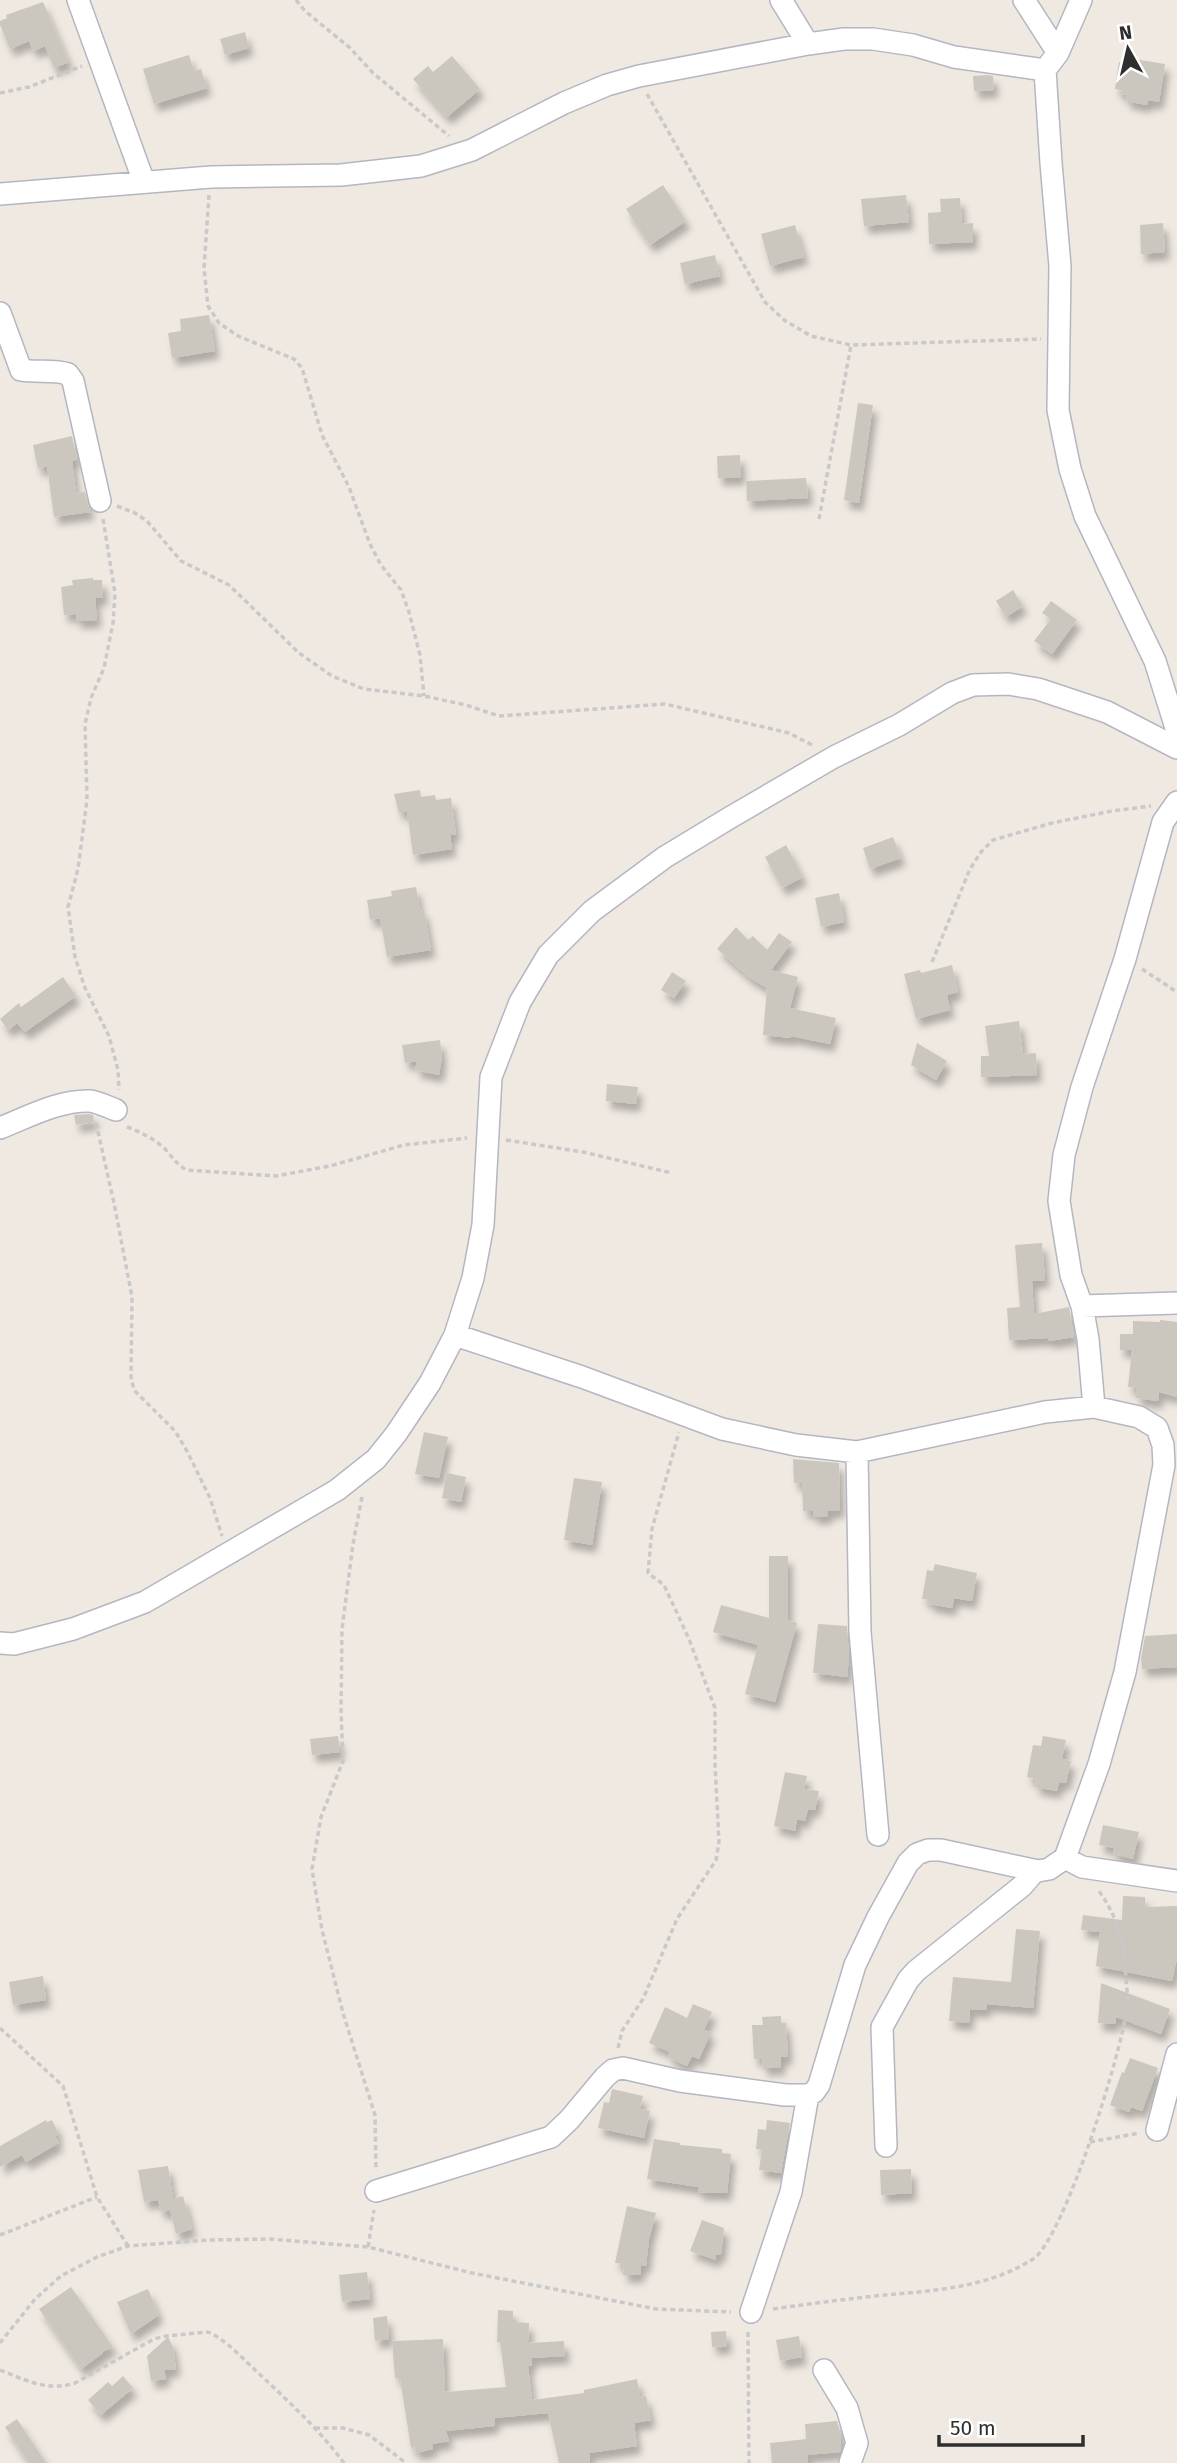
<svg xmlns="http://www.w3.org/2000/svg" width="1177" height="2463" font-family="'Fira Sans',sans-serif">
<style>
.building{fill:#cbc7bf;filter:url(#shadow)}
.lines{fill:none;stroke-linecap:round;stroke-linejoin:round}
.minor-casing{stroke:#b4b7c1;stroke-width:24}
.path{stroke:#c9c9c9;stroke-width:3.5;stroke-dasharray:5 3.5;stroke-linecap:butt}
.minor{stroke:#fff;stroke-width:21}
</style>
<defs>
<filter id="shadow"><feDropShadow dx="4.5" dy="8" stdDeviation="3.5" flood-color="#0004"/></filter>
</defs>
<rect width="100%" height="100%" fill="#efe9e1"/>
<path class="building" d="M43,2l26,60 -15,6 -9,-22 -12,5 -4,-10 -19,8 -10,-24v-4l7,-3 -1,-3z
M245,32l4,16 -24,7 -5,-16z
M189,55l5,16 7,-2 6,19 -53,16 -11,-35z
M452,56l28,33 -33,28 -34,-38 15,-13 5,6z
M1128,58l37,6 -6,38 -11,-2 -1,5 -21,-4 1,-6 -7,-1 1,-4 -6,-1 4,-27 8,2z
M987,75l6,1 1,14 -20,1 -1,-15z
M663,185l23,36 -36,24 -24,-36z
M906,195l3,27 -45,4 -3,-27z
M960,198l2,26 11,-1v19l-44,2 -1,-31 13,-1 -1,-13z
M1163,223l2,29 -24,2 -1,-29z
M795,225l9,32 -34,9 -9,-32z
M715,255l5,21 -35,8 -5,-21z
M209,315l6,36 -43,7 -4,-25 13,-2 -1,-12z
M858,403l15,2 -14,98 -15,-3z
M72,436l5,23 -5,2 4,32 9,-1 5,20 -36,5 -7,-51 -9,3 -5,-24z
M740,455l1,22 -23,1 -1,-22z
M806,478l2,20 -61,3 -1,-20z
M93,578v2h9l1,18h-8l2,22 -20,1 -1,-7 -12,1 -3,-28 12,-2 -1,-5z
M1013,590l10,16 -17,11 -10,-16z
M1051,601l26,19 -25,34 -18,-13 17,-22 -9,-6z
M420,790l1,7 14,-2 1,5 15,-2 5,36 -6,1 2,14 -39,6 -6,-44 -8,2 -5,-19z
M893,837l8,21 -31,11 -7,-21z
M786,845l17,32 -21,11 -17,-31z
M416,887l4,24 4,-1 7,40 -44,7 -7,-39 -10,2 -3,-20 25,-4 -1,-5z
M839,893l5,29 -23,5 -6,-29z
M736,927l12,13 5,-4 14,14 12,-17 13,9 -21,28 27,7 -8,31 46,10 -6,26 -39,-8v2l-28,-3 4,-47 -18,-11 -32,-28z
M952,965l6,27 -11,3 3,15 -34,9 -12,-45 16,-4 1,3z
M672,972l14,9 -12,17 -13,-8z
M63,977l13,19 -51,36 -8,-9 -9,7 -8,-11 19,-16 2,4z
M1019,1021l4,33 13,-1 1,22 -56,2v-21h8l-4,-30z
M440,1040l2,17 -3,18 -24,-5 2,-9 -12,2 -3,-18z
M917,1043l30,18 -11,19 -25,-15z
M607,1084l31,3 -2,17 -30,-3z
M89,1114l4,1 1,7 -18,3 -2,-10z
M1042,1243l3,37 -13,1 2,33 35,-7 5,30 -25,4 -1,-3 -39,2 -2,-32 13,-1 -5,-62z
M1160,1320l17,2v75l-18,-5 -1,9 -22,-3 1,-10 -9,-1 4,-37h-12v-16h13v-13l27,1z
M424,1432l24,5 -9,41 -24,-4z
M793,1459l46,4 1,47 -12,1v5l-15,1v-6h-10l-1,-28h-8z
M447,1473l19,4 -5,25 -19,-4z
M574,1478l28,4 -10,63 -28,-5z
M769,1556h19v64l9,3 -22,79 -30,-8 13,-49 -45,-13 8,-27 48,13z
M935,1564l42,9 -5,28 -18,-3 -2,10 -23,-4 1,-4 -8,-1 5,-29 6,1z
M818,1624l29,2 2,31 -2,20 -34,-4z
M1177,1634v33l-35,2 -1,-11 4,-22z
M338,1736l2,16 -28,3 -2,-16z
M1043,1736l23,4 -4,19 9,2 -5,22 -7,-1 -2,9 -22,-4 1,-8 -9,-2 6,-32 8,1z
M785,1772l22,4 -3,13 15,2 -4,19 -7,-1 -3,12 -8,-2 -2,12 -21,-5z
M1103,1825l36,7 -6,27 -20,-5 1,-6 -15,-3z
M1123,1896l22,1v10l32,-1v52l-5,23 -76,-15 4,-34 -19,-2 2,-15 39,5z
M1016,1929l24,2 -7,77 -46,-4 -1,6 -16,-1 -1,14 -20,-2 4,-44 58,5z
M43,1976l3,24 -33,5 -4,-23z
M1101,1983l69,26 -9,25 -45,-17 -1,7 -17,-1z
M693,2004l19,8 -8,18 7,2 -12,27 -7,-3 -5,10 -19,-9 2,-5 -21,-9 16,-36 22,11z
M781,2016v7h5l2,34h-7v10l-18,1 -1,-9h-8l-2,-34h11l-1,-8z
M1130,2058l28,10 -16,43 -11,-4 -2,5 -19,-7 12,-33 2,1z
M612,2089l31,7 -3,13 10,2 -6,27 -46,-10 6,-26 5,1z
M46,2120l1,2 5,-2 7,14 -4,2 4,7 -33,19 -4,-7 -22,12v-21z
M767,2120l23,3 -9,50 -22,-3 3,-21h-6l2,-20 8,1z
M654,2139l26,4v2l42,4v4l9,1 -4,39 -29,-1v-5l-51,-8z
M168,2166l5,33 10,-3 9,33 -16,5 -6,-24 -9,2 -3,-12 -14,2 -6,-32z
M911,2169l1,24 -31,2 -1,-25z
M627,2206l29,7 -7,26 -3,27 -5,-1 -1,10h-17l1,-11 -9,-1z
M702,2220l22,8 -3,26 -5,1v5l-26,-9z
M367,2272l3,27 -28,3 -3,-27z
M71,2287l42,60 -11,5 1,1 -22,16 -42,-60z
M148,2289l11,26 -28,19 -14,-32z
M498,2310l15,1v11l16,1 -1,20 36,-2 1,15 -34,2 1,7 -4,1 4,34 52,-7v-3l53,-11 3,18 6,-1 5,24 -17,3 3,23 -48,7 1,10h-31l-11,-50 -53,5 -1,8 -48,5 3,10 -17,3 1,5 -17,4 -1,-6 -4,1 -11,-70h-5l-3,-37 51,-2 2,53 61,-5 -6,-45h-3z
M387,2316l2,23 -14,2 -2,-23z
M726,2331l1,15 -15,1 -1,-15z
M799,2336l3,21 -22,4 -4,-21z
M168,2337l5,10 3,22 -12,1 2,9 -15,2 -4,-25z
M123,2376l10,12 -32,27 -13,-15 20,-18 4,4z
M17,2419l29,44h-17l-24,-36z
M837,2421l4,15 -1,16 -33,3 1,8h-36l-2,-20 36,-4 -1,-15z"/>
<g class="lines">
<g class="minor-casing">
<path id="minor" d="M78,0l66,182
M781,0l27,44
M1024,0l34,53
M1045,70l6,93 9,103 -2,144 12,59 15,47 70,145 22,70
M0,194l211,-17 130,-2 80,-9 51,-16 92,-47 43,-18 32,-9 169,-32 36,-5h29l40,6 41,12 91,13 13,-17 23,-53
M0,313l21,57c16,3 32,-1 47,4l5,7 27,120
M0,1128c28,-11 59,-28 90,-27 8,1 18,6 26,9
M1082,1306l95,-3
M1094,1407l-6,-68 -6,-33 -11,-31 -12,-74 5,-46 18,-68 43,-128 38,-137 14,-20
M857,1452l3,180 18,203
M0,1643l14,1 59,-15 72,-27 192,-112 39,-31 20,-25 34,-51 25,-48 18,-57 10,-53 8,-148 29,-75 28,-47 44,-44 73,-54 66,-40 103,-60 65,-32 53,-32 21,-8 35,-1 30,5 69,23 70,36
M1065,1858l17,9 95,14
M1157,2130l20,-76
M886,2146l-4,-119 26,-47 8,-9 106,-85 13,-15
M376,2191l175,-54 18,-17 36,-43 8,-7 10,-2 57,13 105,14h23l6,-3 5,-7 36,-120 23,-48 30,-54 9,-9 11,-4h13l97,21 11,-2 16,-11 34,-94 26,-92 39,-207 -1,-20 -6,-17 -18,-11 -45,-10 -49,5 -188,40 -61,-7 -74,-16 -140,-52 -127,-42
M751,2312l40,-120 17,-97
M824,2370l23,38 10,35 -7,20"/>
</g>
<path class="path" d="M296,0l9,11 45,37 23,25 76,63
M0,93l29,-6 53,-21
M647,94l118,208 19,18 27,16 40,9 190,-6
M209,195l-5,73 4,38 11,17 19,13 56,23 8,9 20,67 27,52 21,57 11,21 20,25 8,22 11,43 4,41
M117,506l18,7 12,8 34,40 48,24 70,68 33,23 32,13 60,7 42,9 33,11 166,-12 124,29 25,13
M103,519l12,74 -2,30 -9,45 -13,30 -6,26 2,76 -9,69 -10,38 7,50 10,31 24,48 9,34 1,20
M819,519l32,-174
M932,962l38,-93 11,-17 12,-12 59,-17 60,-12 39,-5
M1142,969l35,23
M96,1123l18,80 18,94 -1,80 3,13 41,41 12,20 23,47 12,38
M127,1127c14,5 29,13 39,23 7,8 11,14 20,20l90,6 54,-10 74,-21 63,-7
M506,1140l77,12 89,21
M362,1497l-9,47 -11,85 -1,81 2,51 -22,56 -9,52 10,61 21,83 32,102 1,56
M0,2028l63,58 34,111 31,49
M618,2048l4,-17 21,-32 34,-80 39,-59 3,-18 -4,-78v-56l-26,-69 -25,-54 -16,-12 4,-44 27,-97
M1090,2142l50,-9
M0,2235l97,-38
M368,2247l6,-37
M773,2309c34,-5 67,-9 101,-13 53,-5 113,-7 159,-37 31,-20 90,-211 94,-252 1,-9 0,-18 -1,-27 -1,-34 -7,-61 -27,-89
M748,2332l1,131
M0,2343l35,-44 26,-23 36,-19 31,-11 81,-6 61,-1 98,8 104,26 184,36 75,3
M0,2370c25,10 48,22 75,13l79,-44 12,-3 42,-4c17,7 32,24 46,37 32,30 64,59 90,94
M315,2428h28l26,7 37,28"/>
<use href="#minor" class="minor"/>
</g>
<g transform="translate(1128 49) rotate(352)" stroke="#ffffff" stroke-width="5" paint-order="stroke">
<path d="M0-5L12 26L0 18L-12 26Z" fill="#2e2e2e"/>
<text y="-10" font-size="19" font-weight="bold" text-anchor="middle" fill="#2e2e2e">N</text>
</g>
<path d="M939 2435v10h144v-10" fill="none" stroke="#2e2e2e" stroke-width="3.5"/>
<text x="950" y="2435" font-size="21" fill="#2e2e2e" stroke="#ffffff" stroke-width="5" paint-order="stroke">50 m</text>
</svg>
